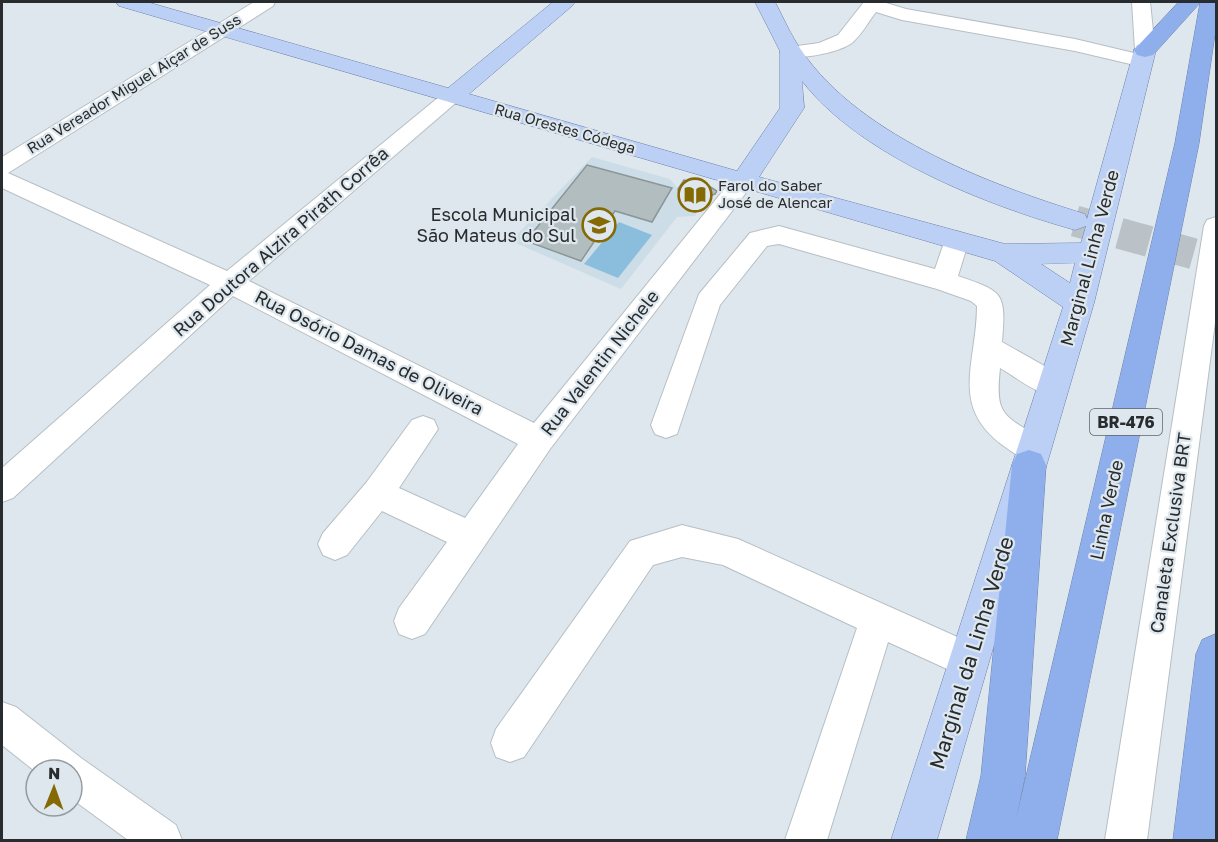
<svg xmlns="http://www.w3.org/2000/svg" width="1218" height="842" font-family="'Golos Text',sans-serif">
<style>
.built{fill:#ccdde7}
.green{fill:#8abedc}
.building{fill:#b2bdbf;stroke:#8c9698;stroke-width:1.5}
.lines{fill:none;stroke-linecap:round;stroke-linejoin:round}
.major-tunnel{stroke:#bac2c7;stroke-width:31;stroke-dasharray:31 15;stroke-linecap:butt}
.minor-casing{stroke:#b6bfc4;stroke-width:2}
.major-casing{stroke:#6b81aa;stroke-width:1}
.highway-casing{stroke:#6b81aa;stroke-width:1}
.minor{fill:#fff;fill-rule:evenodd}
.major{fill:#bccff4;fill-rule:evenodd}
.highway{fill:#8fafec;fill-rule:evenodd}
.labels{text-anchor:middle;stroke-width:4.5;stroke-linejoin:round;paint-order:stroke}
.far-street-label{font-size:15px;fill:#282c2e;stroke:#dee7ed}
.far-poi-label{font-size:15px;fill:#282c2e;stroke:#dee7ed;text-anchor:start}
.shield{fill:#dee7ed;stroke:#5f6467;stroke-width:1.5}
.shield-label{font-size:16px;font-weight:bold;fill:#282c2e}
.poi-label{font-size:18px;fill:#282c2e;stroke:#dee7ed;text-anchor:end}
.street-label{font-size:18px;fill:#282c2e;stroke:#dee7ed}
.near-street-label{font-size:21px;fill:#282c2e;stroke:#dee7ed}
</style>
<rect width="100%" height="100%" fill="#dee7ed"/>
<path class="built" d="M592,157l78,22 8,10 1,8 8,8 12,5 -4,6 -18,1 -56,72 -110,-48z"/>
<path class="green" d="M619,222l33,13 -34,43 -34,-14z"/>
<path class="building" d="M587,165l85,23 -20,34 -37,-11 -34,50 -55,-20z
M684,180l20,7 5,-1 8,5 -2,3 -6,2 -10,14 -12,-5 -8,-8 -1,-8z"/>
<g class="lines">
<path class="major-tunnel" d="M1075,221l141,39"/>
<g class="minor-casing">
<path id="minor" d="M254,2h21l-2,4 -265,167 219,98 218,-179 7,-2 7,2 4,4 -4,4 -210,181 285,142 201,-247 8,-3 8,3 4,5 -205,268 -125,185 -13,5 -13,-5 -5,-13 5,-13 48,-66 -65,-31 -35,44 -12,5 -12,-5 -5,-11 5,-11 43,-50 46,-63 11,-4 11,4 4,9 -39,59 66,30 53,-74 -285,-148 -220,202 -11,4v-34l208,-183 -208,-97v-31z
M864,2h19l23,7 169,30 63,15 -3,-4 -3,-48h18l5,48 -3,4 -6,2 7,5 -3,4 -7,2 -68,-16 -173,-31 -26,-8c-7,9 -14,22 -23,30 -13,11 -54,18 -70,14l-3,-4 3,-4 36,-5 19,-8z
M1216,217v98l-69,525h-42l99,-614 3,-6z
M779,226l156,43 12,-35 9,-3 9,3 4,6 -11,36c46,16 48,16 44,66l62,35 5,8 -5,8c-21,8 -46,-15 -64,-25 -1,11 -3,27 1,38 8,21 39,24 48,44l-4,9c-16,6 -24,-1 -37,-10 -61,-41 -31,-85 -31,-143l-6,-5 -34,-12 -158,-45 -12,2 -47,59 -43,129 -11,4 -11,-4 -4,-9 48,-131 51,-61z
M682,525l56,14 244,109 5,13 -5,13 -13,5 -81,-37 -61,198h-42l72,-212 -134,-63 -41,-8 -29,8 -129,192 -14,5 -14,-5 -5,-14 5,-14 134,-188z
M2,702l14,5 65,51 95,67 6,15h-54l-56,-41v-29l-36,2 -34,-27z"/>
</g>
<g class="major-casing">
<path id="major" d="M116,2h31l301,86 105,-86h22l-3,4 -103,88 268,77 43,-63v-57l-25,-49h20c7,13 13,27 21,40 55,91 192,142 289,172l2,5 47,-169 3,-5 8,-2 8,2 3,5 -62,253 -157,537h-46l172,-533 -68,-46 -876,-255zM802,81c58,75 184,124 273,149l11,-4 -5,17 -76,1 -246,-67 45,-69zM1075,263l-5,20 -29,-19z"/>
</g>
<g class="highway-casing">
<path id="highway" d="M1179,2h37v25l-17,116 -142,697h-91l15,-64 31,-311 5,-11 12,-4 12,4 5,11 -21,311 -9,43 159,-676 25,-140 -47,52 -8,2 -8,-2 -3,-5z
M1216,634v206h-43l23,-186 6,-14z"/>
</g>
<use href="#minor" class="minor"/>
<use href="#major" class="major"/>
<use href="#highway" class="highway"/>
</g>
<defs>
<g id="library-ring" transform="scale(1.725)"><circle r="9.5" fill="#dee7ed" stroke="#856903" stroke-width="1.5"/><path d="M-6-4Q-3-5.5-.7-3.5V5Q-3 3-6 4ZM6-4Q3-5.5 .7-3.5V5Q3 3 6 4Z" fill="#856903"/></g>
<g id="school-ring" transform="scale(1.725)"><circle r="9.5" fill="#dee7ed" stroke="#856903" stroke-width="1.5"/><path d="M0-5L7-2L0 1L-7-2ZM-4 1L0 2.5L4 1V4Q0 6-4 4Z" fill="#856903"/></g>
</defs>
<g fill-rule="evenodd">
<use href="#library-ring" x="695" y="195"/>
<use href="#school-ring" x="599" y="225"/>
</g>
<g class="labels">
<g class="far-street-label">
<text transform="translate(134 84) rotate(-32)" y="5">Rua Vereador Miguel Aiçar de Suss</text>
<text transform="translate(565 129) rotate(16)" y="5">Rua Orestes Códega</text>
</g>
<g class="far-poi-label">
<text x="718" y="191">Farol do Saber<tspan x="718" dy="17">José de Alencar</tspan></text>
</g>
<rect class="shield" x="1090" y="409" width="72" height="26" rx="4.5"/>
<g class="shield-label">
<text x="1126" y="428">BR-476</text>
</g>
<g class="poi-label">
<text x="576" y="221">Escola Municipal<tspan x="576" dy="21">São Mateus do Sul</tspan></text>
</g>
<g class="street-label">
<text transform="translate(281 242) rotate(-41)" y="6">Rua Doutora Alzira Pirath Corrêa</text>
<text transform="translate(1090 258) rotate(-75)" y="6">Marginal Linha Verde</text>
<text transform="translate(369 353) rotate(27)" y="6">Rua Osório Damas de Oliveira</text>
<text transform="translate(600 363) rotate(-52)" y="6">Rua Valentin Nichele</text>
<text transform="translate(1107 510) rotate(-78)" y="6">Linha Verde</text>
<text transform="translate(1171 533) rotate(-82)" y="6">Canaleta Exclusiva BRT</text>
</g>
<g class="near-street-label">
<text transform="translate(972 653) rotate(-73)" y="7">Marginal da Linha Verde</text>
</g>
</g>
<rect width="1218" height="842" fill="none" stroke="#282c2e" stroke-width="6"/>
<g transform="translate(54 788) rotate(1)"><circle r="28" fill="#dee7ed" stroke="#959ca1" stroke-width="1.5"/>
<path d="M0-4.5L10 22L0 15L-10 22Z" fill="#856903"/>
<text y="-9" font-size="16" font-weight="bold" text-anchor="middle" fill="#282c2e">N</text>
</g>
</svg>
